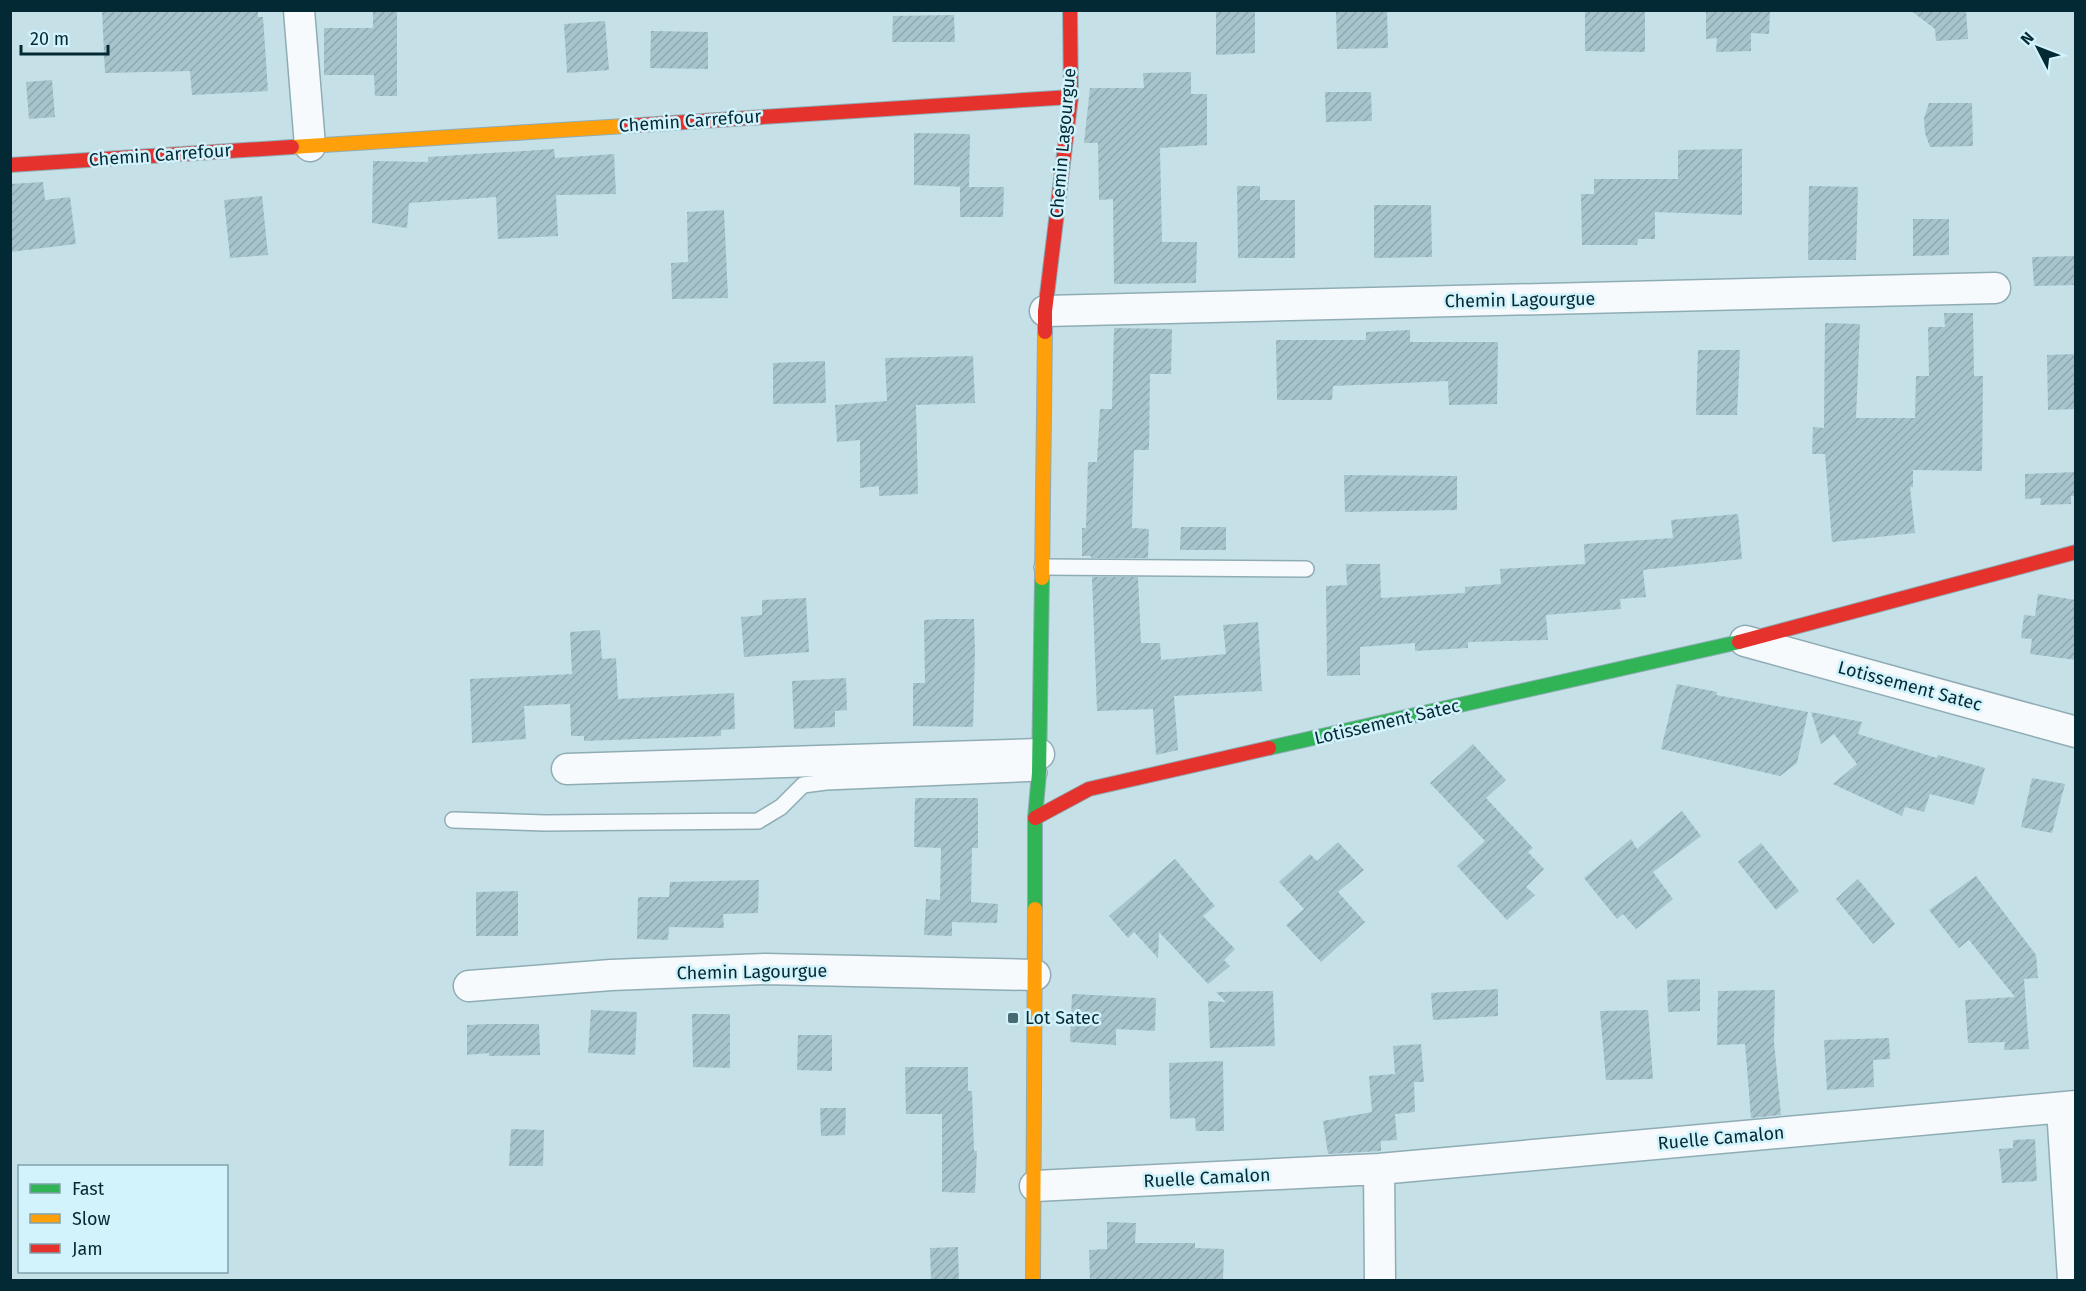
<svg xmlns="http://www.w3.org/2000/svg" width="2086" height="1291" font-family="'Fira Sans',sans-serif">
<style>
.building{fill:url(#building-hatch)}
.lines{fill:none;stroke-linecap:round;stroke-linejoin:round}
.lane-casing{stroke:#8facb4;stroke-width:18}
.street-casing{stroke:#8facb4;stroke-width:33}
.fast-casing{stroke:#8facb4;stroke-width:16}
.slow-casing{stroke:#8facb4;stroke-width:16}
.jam-casing{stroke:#8facb4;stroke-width:16}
.lane{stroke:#f6fafc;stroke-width:15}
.street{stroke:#f6fafc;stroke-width:30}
.fast{stroke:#30b455;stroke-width:14}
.slow{stroke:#ff9f0a;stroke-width:14}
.jam{stroke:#e5322d;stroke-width:14}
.poi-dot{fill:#476a73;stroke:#d2f2fc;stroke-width:2}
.labels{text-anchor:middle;stroke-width:5;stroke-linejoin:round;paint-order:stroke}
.street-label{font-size:18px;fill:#032a34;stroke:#d2f2fc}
.poi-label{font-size:18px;fill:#032a34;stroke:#d2f2fc;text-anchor:start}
</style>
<defs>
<pattern id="building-hatch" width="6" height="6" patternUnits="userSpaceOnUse" patternTransform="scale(1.5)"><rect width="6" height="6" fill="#a7c3cc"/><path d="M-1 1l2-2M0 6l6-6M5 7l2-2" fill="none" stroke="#8ea8b0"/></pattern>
</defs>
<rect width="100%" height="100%" fill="#c6e0e8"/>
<path class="building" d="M 102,10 L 258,10 L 258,17 L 263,17 L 268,91 L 192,95 L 190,71 L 105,73 Z
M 1336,10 L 1387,10 L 1388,48 L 1337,49 Z
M 1585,10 L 1645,10 L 1645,52 L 1585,51 Z
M 1706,10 L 1770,10 L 1769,34 L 1751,33 L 1751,51 L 1716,52 L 1717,38 L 1706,39 Z
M 1910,10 L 1966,10 L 1968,39 L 1936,41 L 1935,29 Z
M 397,11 L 397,96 L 375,96 L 374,75 L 324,75 L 324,28 L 373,28 L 373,12 Z
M 1216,12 L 1255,12 L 1255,53 L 1216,55 Z
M 954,15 L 955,42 L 892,42 L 893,16 Z
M 605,21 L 609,70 L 567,73 L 564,24 Z
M 651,31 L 708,32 L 708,69 L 650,68 Z
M 1191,72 L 1191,94 L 1207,94 L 1207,145 L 1160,148 L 1162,242 L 1197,242 L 1196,283 L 1114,284 L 1113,199 L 1099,200 L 1098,143 L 1084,143 L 1090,88 L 1144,88 L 1143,73 Z
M 52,80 L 55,117 L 29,119 L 26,82 Z
M 1325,92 L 1371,92 L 1372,121 L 1326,122 Z
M 1929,103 L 1972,103 L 1973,146 L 1930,147 L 1925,133 L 1924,118 Z
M 914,133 L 970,134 L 969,187 L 914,185 Z
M 554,149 L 555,158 L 614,154 L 616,194 L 556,195 L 558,236 L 498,239 L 496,197 L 409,203 L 407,228 L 372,223 L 373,161 L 428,162 L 428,157 Z
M 1742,149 L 1742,215 L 1655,212 L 1655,239 L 1638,239 L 1637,245 L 1582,245 L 1581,194 L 1594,194 L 1594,179 L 1678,179 L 1678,150 Z
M 43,182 L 45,200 L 70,197 L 76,244 L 10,252 L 10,184 Z
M 1237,186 L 1260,186 L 1260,200 L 1295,200 L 1295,258 L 1238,258 Z
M 1809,186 L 1858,187 L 1856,260 L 1808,260 Z
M 960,187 L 1004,187 L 1003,217 L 960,217 Z
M 262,196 L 268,255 L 230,258 L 224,200 Z
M 1374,205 L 1431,205 L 1432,257 L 1374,258 Z
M 724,210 L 728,298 L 672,299 L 671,263 L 688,262 L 687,212 Z
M 1913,219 L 1949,219 L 1949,255 L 1913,256 Z
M 2076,256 L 2076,285 L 2034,286 L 2032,257 Z
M 1944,313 L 1973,313 L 1974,376 L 1983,376 L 1982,471 L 1913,470 L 1913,487 L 1910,487 L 1915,533 L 1832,542 L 1825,454 L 1812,454 L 1813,427 L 1824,428 L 1825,323 L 1860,324 L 1856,418 L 1915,418 L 1916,376 L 1929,376 L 1928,327 L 1945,327 Z
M 1114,328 L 1172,329 L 1171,374 L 1150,374 L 1149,450 L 1134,450 L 1132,528 L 1149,529 L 1148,558 L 1091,558 L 1091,556 L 1082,556 L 1082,528 L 1086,528 L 1088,462 L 1097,462 L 1100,409 L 1112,409 Z
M 1410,330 L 1410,342 L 1498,342 L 1497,404 L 1449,405 L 1448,381 L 1333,386 L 1332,400 L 1277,400 L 1276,340 L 1366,340 L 1366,332 Z
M 1698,350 L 1740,350 L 1737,415 L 1696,415 Z
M 2076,354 L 2076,409 L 2048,410 L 2047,355 Z
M 973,356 L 975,403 L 916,405 L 918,494 L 879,496 L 879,486 L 860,488 L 860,440 L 837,442 L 835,405 L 887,401 L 885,358 Z
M 825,361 L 826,403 L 773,404 L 773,363 Z
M 2076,472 L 2076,496 L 2071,496 L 2071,504 L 2040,505 L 2041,498 L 2025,499 L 2025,474 Z
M 1344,475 L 1457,476 L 1457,510 L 1345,512 Z
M 1738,514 L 1742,559 L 1643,570 L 1646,597 L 1620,599 L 1621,609 L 1546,615 L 1548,640 L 1468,642 L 1468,648 L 1415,651 L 1415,643 L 1360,647 L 1360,675 L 1327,676 L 1326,586 L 1347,585 L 1346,564 L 1380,564 L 1381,598 L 1465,593 L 1465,587 L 1501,584 L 1500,569 L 1585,564 L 1584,544 L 1673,538 L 1671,520 Z
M 1181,527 L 1226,527 L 1226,550 L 1180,550 Z
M 1092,577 L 1138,577 L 1141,643 L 1160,643 L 1161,660 L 1226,654 L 1223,625 L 1258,622 L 1262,691 L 1174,696 L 1178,750 L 1156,755 L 1153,709 L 1097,711 Z
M 2038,594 L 2076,600 L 2076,660 L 2030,654 L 2032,639 L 2021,638 L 2024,615 L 2035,616 Z
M 806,598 L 809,652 L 744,657 L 741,617 L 762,615 L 762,600 Z
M 941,619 L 974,619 L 975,651 L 973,727 L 913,726 L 913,683 L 925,683 L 924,620 Z
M 600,630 L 602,659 L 616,658 L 618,699 L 734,693 L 735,729 L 721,730 L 721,736 L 584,741 L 584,736 L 571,736 L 570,704 L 524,706 L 526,739 L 472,743 L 470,679 L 572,674 L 570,632 Z
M 846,678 L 847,710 L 835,711 L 835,727 L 794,729 L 792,681 Z
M 1677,684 L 1717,692 L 1716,695 L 1808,712 L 1797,763 L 1780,776 L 1661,749 Z
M 1811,712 L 1862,722 L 1858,734 L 1937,758 L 1938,755 L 1985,768 L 1974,805 L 1930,794 L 1924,812 L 1905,807 L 1902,816 L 1833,784 L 1857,764 L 1834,734 L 1821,744 Z
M 1473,744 L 1506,780 L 1486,798 L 1533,848 L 1528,852 L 1544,869 L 1526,887 L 1535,895 L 1507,920 L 1457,866 L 1485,841 L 1430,783 Z
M 2032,778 L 2065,784 L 2052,833 L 2021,827 Z
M 915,798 L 978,798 L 978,848 L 972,848 L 971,902 L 998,904 L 997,923 L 952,922 L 952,936 L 924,935 L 926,899 L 940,900 L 941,848 L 914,847 Z
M 1682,811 L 1701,836 L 1653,872 L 1673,899 L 1636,929 L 1623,914 L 1617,919 L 1584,878 L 1631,839 L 1637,849 Z
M 1338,842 L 1364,870 L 1338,892 L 1365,922 L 1321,962 L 1286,925 L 1304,909 L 1279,882 L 1310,854 L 1317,861 Z
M 1761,843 L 1799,891 L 1776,910 L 1738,862 Z
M 1175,859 L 1215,906 L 1203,916 L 1235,949 L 1224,960 L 1230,966 L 1208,984 L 1159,932 L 1158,958 L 1134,932 L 1128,938 L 1109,916 Z
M 1976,876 L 2036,955 L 2038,978 L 2024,979 L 2029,1049 L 2004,1050 L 2005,1042 L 1968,1043 L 1965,1000 L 2015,997 L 1969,940 L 1959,948 L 1929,910 Z
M 1858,879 L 1895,924 L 1873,944 L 1836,899 Z
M 759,880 L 758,913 L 723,914 L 724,928 L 669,927 L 668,940 L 637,939 L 638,897 L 669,897 L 670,882 Z
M 518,891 L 518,936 L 476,936 L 476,892 Z
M 1700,979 L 1700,1011 L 1668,1012 L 1667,980 Z
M 1498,989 L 1498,1016 L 1433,1020 L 1431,993 Z
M 1775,990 L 1774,1042 L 1781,1115 L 1751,1118 L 1745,1044 L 1717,1045 L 1718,991 Z
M 1273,991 L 1275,1046 L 1210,1048 L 1208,1001 L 1226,1002 L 1216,992 Z
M 1072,994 L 1156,998 L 1155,1031 L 1116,1029 L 1116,1045 L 1070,1042 Z
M 591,1010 L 637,1012 L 635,1055 L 588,1053 Z
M 1648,1010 L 1653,1079 L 1606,1080 L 1600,1011 Z
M 692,1014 L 730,1014 L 730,1068 L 693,1067 Z
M 489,1024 L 539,1024 L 540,1055 L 489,1056 L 489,1053 L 467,1055 L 467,1025 Z
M 798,1035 L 832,1035 L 832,1071 L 797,1070 Z
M 1889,1038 L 1890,1059 L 1873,1060 L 1874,1087 L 1827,1090 L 1824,1040 Z
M 1421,1044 L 1424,1082 L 1414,1082 L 1415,1112 L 1395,1114 L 1397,1140 L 1381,1141 L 1381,1151 L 1328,1154 L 1323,1121 L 1372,1112 L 1369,1076 L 1395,1074 L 1393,1046 Z
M 1223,1061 L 1224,1131 L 1196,1131 L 1195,1118 L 1170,1119 L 1169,1063 Z
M 905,1067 L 968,1067 L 968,1091 L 972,1091 L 974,1151 L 977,1151 L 975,1193 L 942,1192 L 942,1114 L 906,1114 Z
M 820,1108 L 846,1108 L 845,1135 L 821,1136 Z
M 511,1129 L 544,1130 L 543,1166 L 509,1166 Z
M 2035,1139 L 2037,1181 L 2002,1183 L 1999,1149 L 2013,1148 L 2013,1140 Z
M 1107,1222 L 1136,1223 L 1135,1243 L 1195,1243 L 1195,1248 L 1224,1249 L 1223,1281 L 1090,1281 L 1089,1250 L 1107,1249 Z
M 958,1247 L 959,1281 L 931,1281 L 930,1248 Z"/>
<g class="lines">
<g class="lane-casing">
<path id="lane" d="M 1042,567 L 1306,569
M 453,820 L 545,823 L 758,821 L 781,807 L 803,785 L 826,782 L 1039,773"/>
</g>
<g class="street-casing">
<path id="street" d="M 299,10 L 310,146
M 1045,311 L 1995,288
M 1745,641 L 2076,732
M 567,769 L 1039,754
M 469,986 L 611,975 L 765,969 L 1035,975
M 2062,1108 L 2073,1280
M 1379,1169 L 1380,1280
M 1035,1186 L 1379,1169 L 2076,1106"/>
</g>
<g class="fast-casing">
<path id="fast" d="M 1269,748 L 1739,642
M 1035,909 L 1035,818 L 1039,773 L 1042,578"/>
</g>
<g class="slow-casing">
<path id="slow" d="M 292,147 L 625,126
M 1042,578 L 1045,332
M 1033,1280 L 1035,909"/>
</g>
<g class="jam-casing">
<path id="jam" d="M 625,126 L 1071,97
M 10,165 L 292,147
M 1045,332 L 1045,311 L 1071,97 L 1070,10
M 1739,642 L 2076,552
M 1035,818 L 1089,789 L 1269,748"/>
</g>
<use href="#lane" class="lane"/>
<use href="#street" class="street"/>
<use href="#fast" class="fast"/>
<use href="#slow" class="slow"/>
<use href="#jam" class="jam"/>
</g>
<rect class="poi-dot" x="1007" y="1012" width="12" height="12" rx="3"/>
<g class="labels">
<g class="street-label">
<text transform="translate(690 121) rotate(-4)" y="6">Chemin Carrefour</text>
<text transform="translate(1063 143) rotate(-85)" y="6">Chemin Lagourgue</text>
<text transform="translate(160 155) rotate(-4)" y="6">Chemin Carrefour</text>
<text transform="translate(1520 300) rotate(-1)" y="6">Chemin Lagourgue</text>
<text transform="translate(1910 686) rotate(15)" y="6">Lotissement Satec</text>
<text transform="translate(1387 722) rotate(-13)" y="6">Lotissement Satec</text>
<text transform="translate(752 972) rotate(-1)" y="6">Chemin Lagourgue</text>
<text transform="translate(1721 1138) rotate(-5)" y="6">Ruelle Camalon</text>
<text transform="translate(1207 1178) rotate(-3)" y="6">Ruelle Camalon</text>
</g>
<g class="poi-label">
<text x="1025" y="1024">Lot Satec</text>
</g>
</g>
<rect width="2086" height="1291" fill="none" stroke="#032a34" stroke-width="24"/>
<rect x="18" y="1165" width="210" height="108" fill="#d2f2fc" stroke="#7fa2ac" stroke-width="1.5"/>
<rect x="30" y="1184" width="30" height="9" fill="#30b455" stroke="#7fa2ac" stroke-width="1.5"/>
<text x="72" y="1195" font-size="18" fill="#032a34">Fast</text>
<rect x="30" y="1214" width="30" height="9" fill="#ff9f0a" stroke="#7fa2ac" stroke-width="1.5"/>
<text x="72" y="1225" font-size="18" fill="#032a34">Slow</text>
<rect x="30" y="1244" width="30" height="9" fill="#e5322d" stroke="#7fa2ac" stroke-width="1.5"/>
<text x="72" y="1255" font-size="18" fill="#032a34">Jam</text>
<g transform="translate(2038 48) rotate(312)" stroke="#d2f2fc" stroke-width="4.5" paint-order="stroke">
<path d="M0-4.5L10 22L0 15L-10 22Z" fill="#032a34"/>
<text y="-9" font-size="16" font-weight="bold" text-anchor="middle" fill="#032a34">N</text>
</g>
<path d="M21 45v9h87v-9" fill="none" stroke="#032a34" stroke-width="3"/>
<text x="30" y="45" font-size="18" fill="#032a34" stroke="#d2f2fc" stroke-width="4.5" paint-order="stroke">20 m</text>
</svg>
